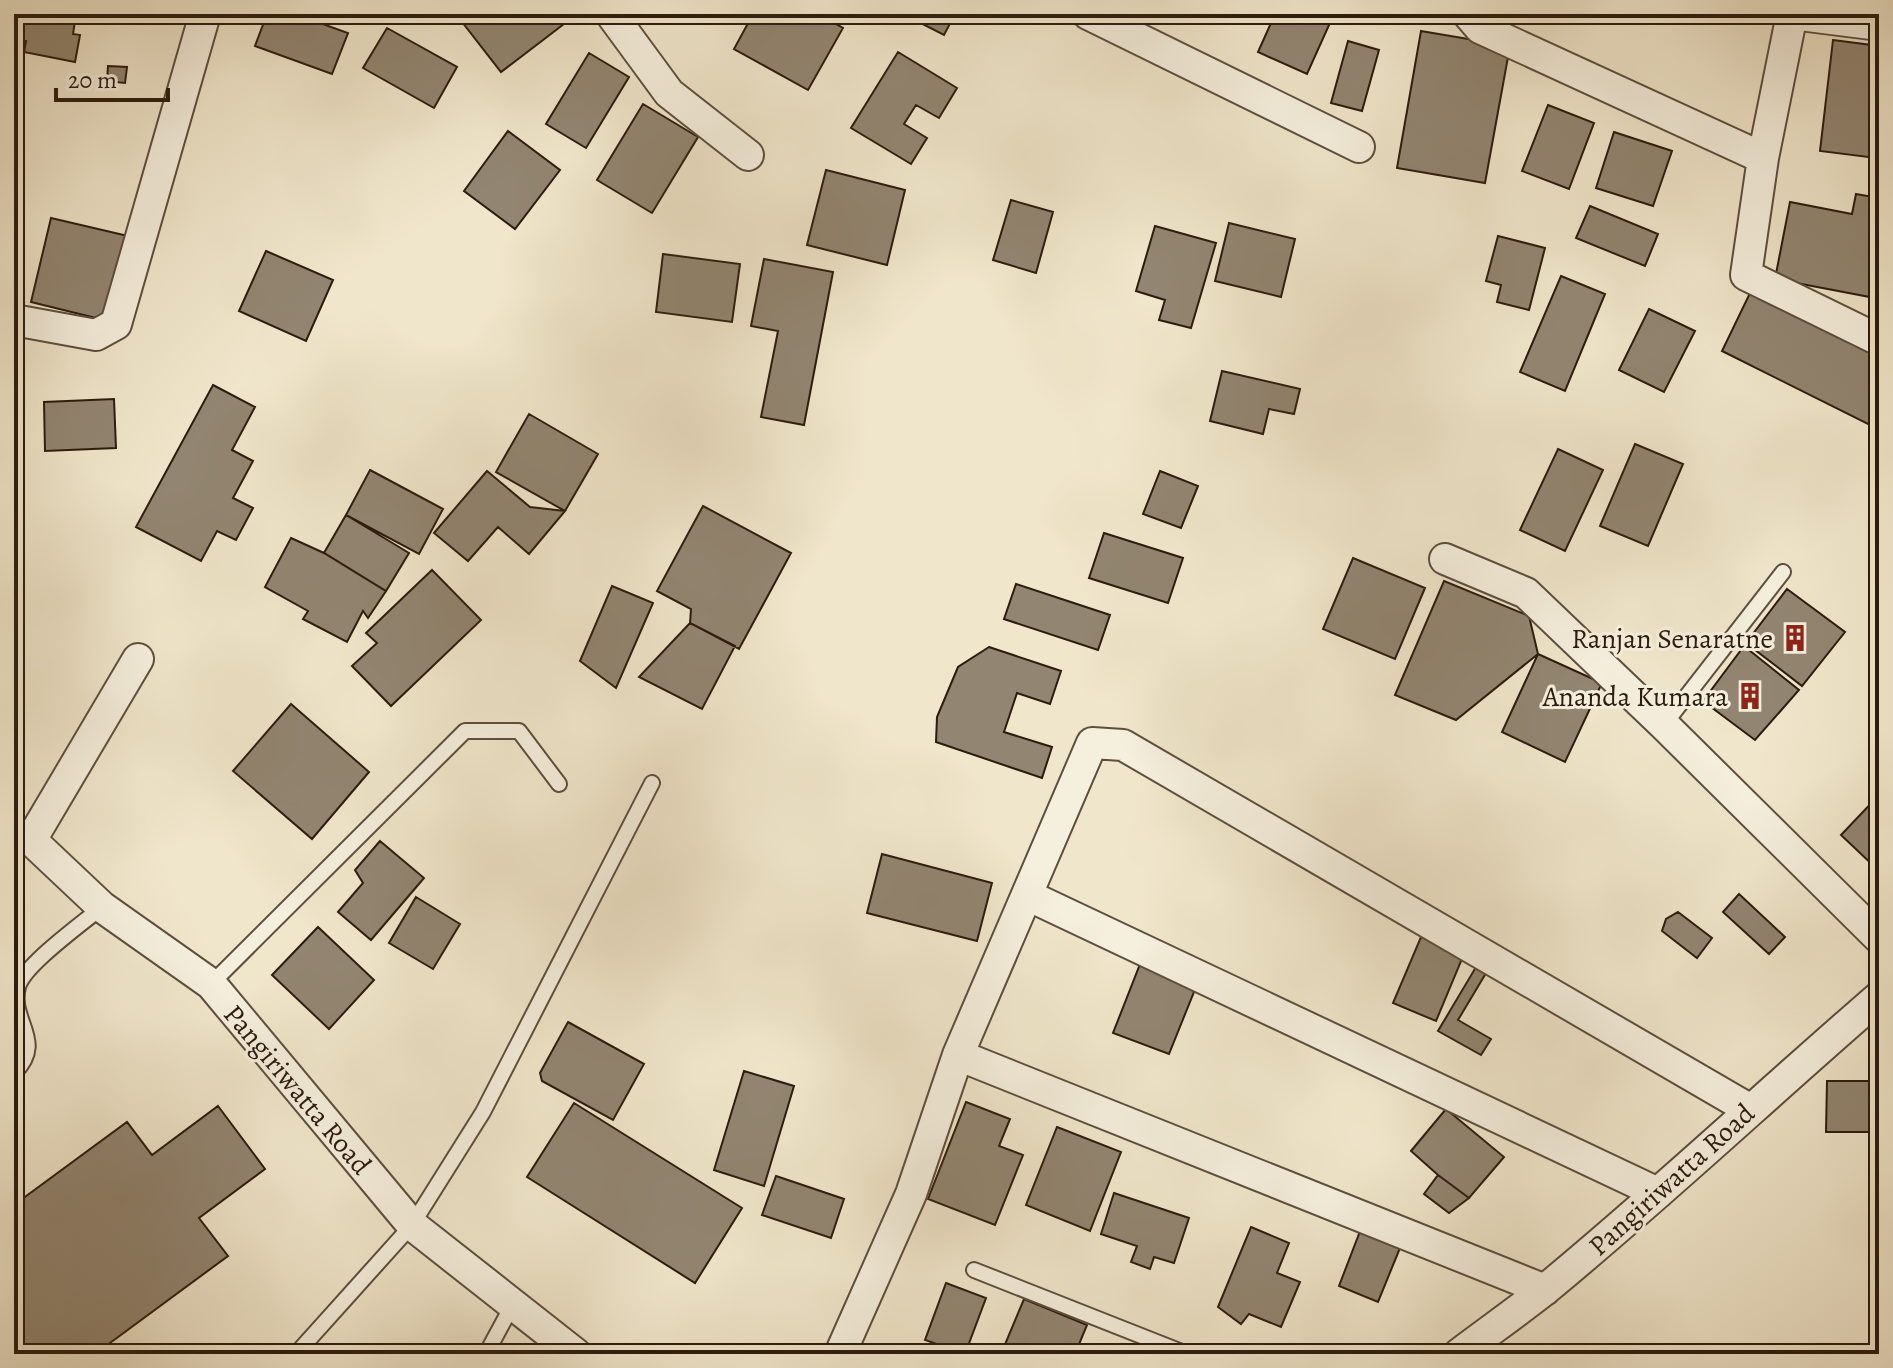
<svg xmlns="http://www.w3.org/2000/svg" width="1893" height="1368" font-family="Alegreya,serif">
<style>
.building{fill:#928571;stroke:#2c1b0f;stroke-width:2}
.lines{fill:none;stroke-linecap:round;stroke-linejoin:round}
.service-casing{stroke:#5d4e3e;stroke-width:18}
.minor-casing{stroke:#5d4e3e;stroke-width:34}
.service{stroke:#f5efdd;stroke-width:14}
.minor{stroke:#f5efdd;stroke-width:30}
.labels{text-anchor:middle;stroke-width:6;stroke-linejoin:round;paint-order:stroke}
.poi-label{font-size:28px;fill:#2c1b0f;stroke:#f5efdd;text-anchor:end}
.street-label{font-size:28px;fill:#2c1b0f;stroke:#f5efdd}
</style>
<rect width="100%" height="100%" fill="#f0e6cb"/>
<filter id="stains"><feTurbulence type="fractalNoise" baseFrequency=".0025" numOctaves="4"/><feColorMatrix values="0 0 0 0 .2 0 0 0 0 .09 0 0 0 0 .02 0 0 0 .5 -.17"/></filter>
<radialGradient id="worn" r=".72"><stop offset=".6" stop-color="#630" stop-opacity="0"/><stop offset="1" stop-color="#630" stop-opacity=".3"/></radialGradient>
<path class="building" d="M 14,14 L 63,16 L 64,14 L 76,14 L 73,34 L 80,35 L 75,62 L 24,52 L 26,41 L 14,39 Z
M 267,14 L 295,14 L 348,33 L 332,74 L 255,46 Z
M 465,14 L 577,14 L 501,72 L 459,18 Z
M 753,14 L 818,14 L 843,28 L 808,90 L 734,49 Z
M 903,14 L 955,14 L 944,35 Z
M 1172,14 L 1197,14 L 1194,23 Z
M 1275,14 L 1334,14 L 1307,74 L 1258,52 Z
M 387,28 L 457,67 L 434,108 L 363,68 Z
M 1421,31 L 1510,46 L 1485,183 L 1397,168 Z
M 1833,40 L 1879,46 L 1879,133 L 1876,158 L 1820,151 Z
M 1348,41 L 1379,50 L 1362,111 L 1331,103 Z
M 898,52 L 957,88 L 939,118 L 916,105 L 904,124 L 927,138 L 911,164 L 851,128 Z
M 589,53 L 629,77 L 586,148 L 546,124 Z
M 108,66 L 127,67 L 125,83 L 107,81 Z
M 643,104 L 698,137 L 652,213 L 597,180 Z
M 1548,105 L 1594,123 L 1569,189 L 1522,171 Z
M 508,131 L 560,170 L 515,229 L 464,191 Z
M 1614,132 L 1672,151 L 1653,206 L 1596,188 Z
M 826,170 L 905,190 L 887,265 L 807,245 Z
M 1856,194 L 1879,198 L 1879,275 L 1875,298 L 1775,279 L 1790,202 L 1852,214 Z
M 1011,200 L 1053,212 L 1036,273 L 993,260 Z
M 1590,206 L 1658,234 L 1645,266 L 1576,238 Z
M 51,218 L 128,236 L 108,321 L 31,302 Z
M 1229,223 L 1295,239 L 1281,297 L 1215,281 Z
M 1155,226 L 1216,243 L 1191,328 L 1159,320 L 1165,300 L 1136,291 Z
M 1498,236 L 1545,248 L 1529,310 L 1497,302 L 1501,285 L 1486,281 Z
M 266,251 L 333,280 L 306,341 L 239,311 Z
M 663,254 L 740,264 L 732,322 L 656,312 Z
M 764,259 L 833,272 L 804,425 L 761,417 L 778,331 L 751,326 Z
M 1561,276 L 1605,294 L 1565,391 L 1520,372 Z
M 1750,293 L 1879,357 L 1879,413 L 1872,426 L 1722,351 Z
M 1649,309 L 1695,331 L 1664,392 L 1619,370 Z
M 1222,371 L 1300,389 L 1294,414 L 1269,409 L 1263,434 L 1210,421 Z
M 213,385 L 255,407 L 232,450 L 253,461 L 233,498 L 253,508 L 236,540 L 217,531 L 201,561 L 136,527 Z
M 14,393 L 19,394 L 14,418 Z
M 114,399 L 116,448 L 45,451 L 44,402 Z
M 529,414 L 598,454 L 565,511 L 496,472 Z
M 1635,444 L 1683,464 L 1648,546 L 1600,526 Z
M 1558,449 L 1603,470 L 1565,551 L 1520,530 Z
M 370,470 L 443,509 L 419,554 L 346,515 Z
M 487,471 L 530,507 L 565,511 L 529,554 L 498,527 L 468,561 L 434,533 Z
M 1160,471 L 1198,486 L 1181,528 L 1143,514 Z
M 703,506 L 791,553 L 739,649 L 690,623 L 691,609 L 657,591 Z
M 346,515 L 409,553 L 386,591 L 324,553 Z
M 1104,533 L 1183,558 L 1168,603 L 1089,578 Z
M 291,538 L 324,553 L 386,591 L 368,618 L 363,611 L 347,642 L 303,619 L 308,611 L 265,587 Z
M 1353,558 L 1425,588 L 1395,659 L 1323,629 Z
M 432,570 L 481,620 L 391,706 L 352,666 L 377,643 L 366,633 Z
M 1444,581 L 1529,616 L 1538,654 L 1456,720 L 1395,695 Z
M 1016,584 L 1110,615 L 1098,650 L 1004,619 Z
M 612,586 L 653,603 L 616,688 L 580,661 Z
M 1787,589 L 1845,632 L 1802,686 L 1746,643 Z
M 690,623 L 735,646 L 702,709 L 639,677 Z
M 1744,646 L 1799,690 L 1755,740 L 1703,701 Z
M 989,647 L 1061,671 L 1050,704 L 1017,693 L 1004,732 L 1052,747 L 1042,778 L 936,742 L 937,717 L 958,667 Z
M 1538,654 L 1602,683 L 1565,762 L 1502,732 Z
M 291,704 L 369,772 L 312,839 L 233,771 Z
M 1879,795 L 1879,871 L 1841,835 Z
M 380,841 L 424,878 L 371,940 L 338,912 L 363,883 L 355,870 Z
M 882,854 L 992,883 L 977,941 L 867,913 Z
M 1739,894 L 1785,937 L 1769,954 L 1723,912 Z
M 416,897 L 460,924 L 433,969 L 389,943 Z
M 1678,912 L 1712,938 L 1697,958 L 1662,931 L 1666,919 Z
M 318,927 L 374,980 L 329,1029 L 272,975 Z
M 1421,937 L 1464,954 L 1436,1021 L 1393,1003 Z
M 1142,959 L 1198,982 L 1169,1054 L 1113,1033 Z
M 1476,967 L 1486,973 L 1458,1020 L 1491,1039 L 1481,1055 L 1438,1031 Z
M 568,1022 L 644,1064 L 613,1120 L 542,1081 L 540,1073 Z
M 744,1071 L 794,1086 L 764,1186 L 714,1170 Z
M 1827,1081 L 1879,1081 L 1879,1132 L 1826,1132 Z
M 966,1102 L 1010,1119 L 999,1146 L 1023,1155 L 995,1225 L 928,1199 Z
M 574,1103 L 742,1208 L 695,1283 L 527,1177 Z
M 218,1106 L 265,1169 L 199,1218 L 228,1256 L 95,1354 L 14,1354 L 14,1205 L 127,1122 L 152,1155 Z
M 1446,1109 L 1504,1157 L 1469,1198 L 1438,1175 L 1411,1151 Z
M 1057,1127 L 1121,1152 L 1090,1231 L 1026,1205 Z
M 1438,1175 L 1469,1198 L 1449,1213 L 1424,1194 Z
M 776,1176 L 844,1199 L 831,1238 L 762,1215 Z
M 1114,1193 L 1189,1218 L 1174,1263 L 1154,1257 L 1150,1269 L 1131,1262 L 1137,1246 L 1101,1234 Z
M 1362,1226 L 1402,1243 L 1378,1302 L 1339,1286 Z
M 1251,1227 L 1289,1243 L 1277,1273 L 1300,1282 L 1281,1327 L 1249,1314 L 1241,1324 L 1218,1307 Z
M 946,1283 L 986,1298 L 965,1354 L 925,1340 Z
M 1024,1299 L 1087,1325 L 1075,1354 L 1001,1354 Z
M 1143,1341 L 1171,1354 L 1137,1354 Z
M 506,1346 L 525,1354 L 502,1354 Z"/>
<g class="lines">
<g class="service-casing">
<path id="service" d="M 1664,725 L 1783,572
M 211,984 L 465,731 L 519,731 L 559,784
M 14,1073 C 47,1041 9,1021 18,987 C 24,965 83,923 102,907
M 974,1270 L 1187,1354
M 296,1354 L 412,1225 L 483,1112 L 652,783
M 486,1354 L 513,1304"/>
</g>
<g class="minor-casing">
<path id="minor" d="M 611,14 L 669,93 L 748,155
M 1088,14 L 1359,147
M 1468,14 L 1480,28 L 1763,158 L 1746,275 L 1879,340
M 1763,158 L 1792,14 L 1879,25
M 14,320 L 96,335 L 116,324 L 205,14
M 1445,559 L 1526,593 L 1664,725 L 1879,938
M 14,831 L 31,840 L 102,907 L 211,984 L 412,1225 L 576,1354
M 31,840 L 138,659
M 1027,895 L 1658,1193
M 958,1055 L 1545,1290
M 840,1354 L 911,1194 L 958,1055 L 1092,743 L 1123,745 L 1749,1109
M 1459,1354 C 1488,1332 1518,1311 1547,1288 C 1661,1194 1768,1093 1879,997"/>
</g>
<use href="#service" class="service"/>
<use href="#minor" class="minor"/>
</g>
<defs>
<g id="building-bare" transform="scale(2.16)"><path d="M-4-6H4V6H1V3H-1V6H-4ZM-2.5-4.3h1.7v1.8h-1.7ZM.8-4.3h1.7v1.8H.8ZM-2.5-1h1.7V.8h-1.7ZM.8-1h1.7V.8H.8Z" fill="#8f2418" stroke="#f5efdd" stroke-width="2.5" paint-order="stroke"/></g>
</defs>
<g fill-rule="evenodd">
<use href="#building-bare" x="1795" y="638"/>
<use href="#building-bare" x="1750" y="696"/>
</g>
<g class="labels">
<g class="poi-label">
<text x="1773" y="648">Ranjan Senaratne</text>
<text x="1728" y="706">Ananda Kumara</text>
</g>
<g class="street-label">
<text transform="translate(298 1089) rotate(50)" y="10">Pangiriwatta Road</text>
<text transform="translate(1671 1179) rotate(-42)" y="10">Pangiriwatta Road</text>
</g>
</g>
<rect width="1893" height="1368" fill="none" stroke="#f0e6cb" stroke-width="48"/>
<rect x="16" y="16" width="1861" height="1336" fill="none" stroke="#2c1b0f" stroke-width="4"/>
<rect x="24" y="24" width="1845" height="1320" fill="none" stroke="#2c1b0f" stroke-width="2"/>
<path d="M56 88v12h112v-12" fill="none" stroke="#2c1b0f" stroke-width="4"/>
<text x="68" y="88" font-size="24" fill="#2c1b0f" stroke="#f5efdd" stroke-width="6" paint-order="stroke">20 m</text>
<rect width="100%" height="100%" filter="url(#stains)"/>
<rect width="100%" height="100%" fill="url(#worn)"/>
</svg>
